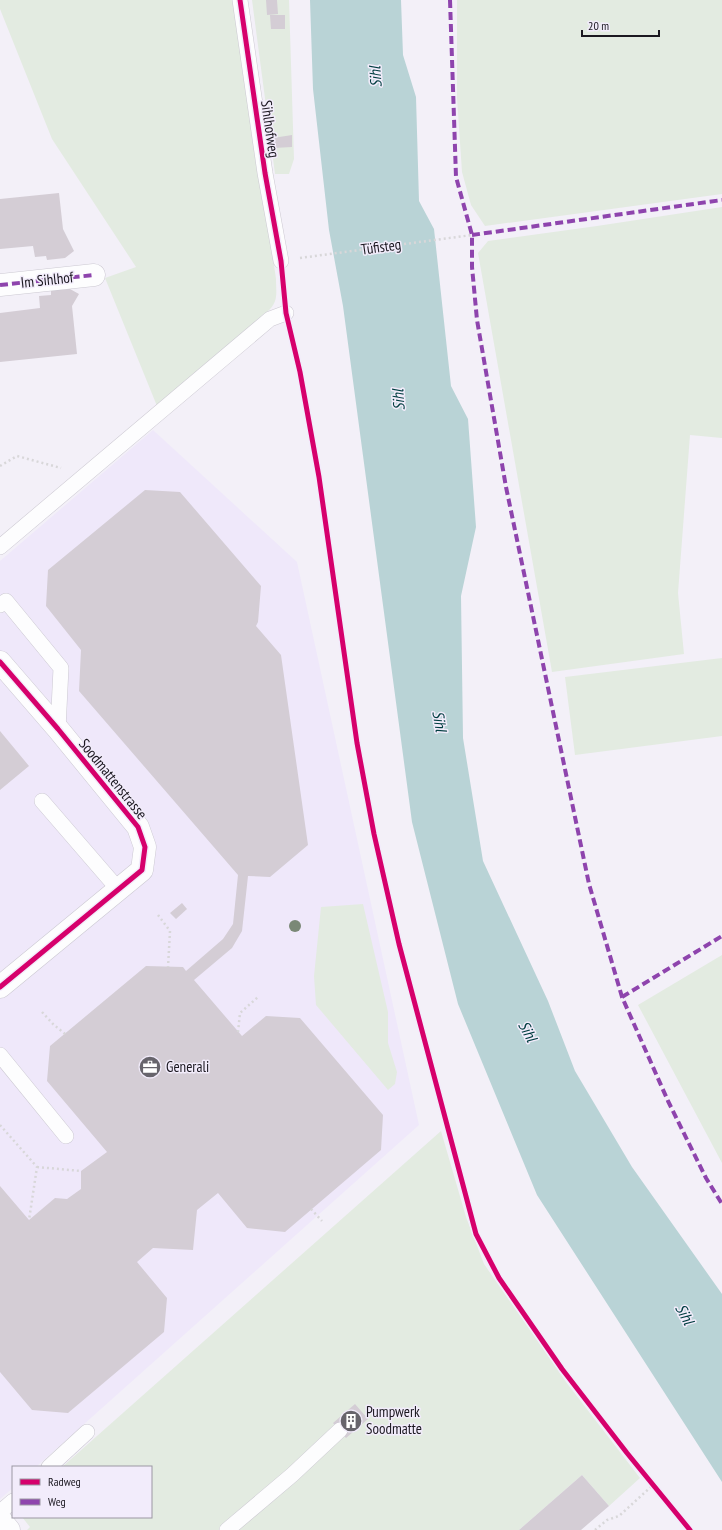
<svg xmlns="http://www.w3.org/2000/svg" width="722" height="1530" font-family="'PT Sans Narrow',sans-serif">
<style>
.built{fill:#efe8fa}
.green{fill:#e3ebe1}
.water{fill:#b9d3d6}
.building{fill:#d4cdd5}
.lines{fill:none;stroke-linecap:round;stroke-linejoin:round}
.lane-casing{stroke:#ccc9d2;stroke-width:16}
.street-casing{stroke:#ccc9d2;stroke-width:23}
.path{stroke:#d8d7d9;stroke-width:2.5;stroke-dasharray:2 3;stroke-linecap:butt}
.lane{stroke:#fdfdfe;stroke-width:15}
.street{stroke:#fdfdfe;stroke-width:22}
.quiet{stroke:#8e44ad;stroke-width:4;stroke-dasharray:8 4;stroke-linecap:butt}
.cycleway-casing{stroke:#f2ecfb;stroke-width:8}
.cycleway{stroke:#d6006c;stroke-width:5}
.tree{fill:#7a8876}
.labels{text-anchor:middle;stroke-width:3;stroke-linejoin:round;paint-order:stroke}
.street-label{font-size:15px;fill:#1b1820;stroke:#f2ecfb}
.poi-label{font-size:15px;fill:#1b1820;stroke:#f2ecfb;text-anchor:start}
.water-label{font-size:16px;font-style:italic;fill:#003d40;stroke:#f2ecfb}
</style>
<rect width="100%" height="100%" fill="#f3f0f8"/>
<path class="built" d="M 153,430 L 297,562 L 419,1125 L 36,1467 L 13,1467 L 13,1488 L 0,1499 L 0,561 Z"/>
<path class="green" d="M 0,0 L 236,0 L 276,279 C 276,293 279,302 267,312 L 157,406 L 105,278 L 136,267 L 52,139 L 0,9 Z
M 252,0 L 289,0 L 294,159 L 289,174 L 275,174 Z
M 457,0 L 722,0 L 722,194 L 485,226 L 471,205 L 462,172 L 457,98 Z
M 722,207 L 722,438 L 690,435 L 678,593 L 684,654 L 552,672 L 478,253 L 488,241 L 597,226 Z
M 722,658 L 722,736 L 575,755 L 565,677 Z
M 363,904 L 388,1012 L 388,1043 L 397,1072 L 395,1084 L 388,1090 L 316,1005 L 314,976 L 321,907 Z
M 722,955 L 722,1163 L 638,1005 Z
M 441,1131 L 466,1217 L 484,1264 L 566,1382 L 640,1478 L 609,1506 L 582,1475 L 519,1530 L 27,1530 L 30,1527 L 22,1517 L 151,1517 L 151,1467 L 62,1467 Z"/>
<path class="water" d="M 310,0 L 401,0 L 403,55 L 416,97 L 419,201 L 434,229 L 451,386 L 468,419 L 476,527 L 461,596 L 463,738 L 483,861 L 548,1001 L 575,1071 L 632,1167 L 722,1294 L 722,1482 L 537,1195 L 458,1004 L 412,822 L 343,306 L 329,230 L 313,89 Z"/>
<path class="building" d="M 266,0 L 277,0 L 278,14 L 267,15 Z
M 270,15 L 285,15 L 285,29 L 271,29 Z
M 292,135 L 292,147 L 274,148 L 273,138 Z
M 59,193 L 63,229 L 74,251 L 65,258 L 47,260 L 46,256 L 35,257 L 33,246 L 0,249 L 0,199 Z
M 70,289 L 79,294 L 72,306 L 77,354 L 0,362 L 0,313 L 40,308 L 39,296 L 51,295 L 51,290 Z
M 145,490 L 180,492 L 261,586 L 258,622 L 256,626 L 281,655 L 308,845 L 270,877 L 248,876 L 242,931 L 232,948 L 194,980 L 242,1036 L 266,1016 L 300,1018 L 383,1115 L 381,1150 L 285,1232 L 247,1228 L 218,1193 L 197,1210 L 193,1250 L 153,1248 L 137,1262 L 167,1298 L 164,1332 L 68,1413 L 32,1410 L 0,1372 L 0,1186 L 29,1220 L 55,1198 L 67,1199 L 81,1189 L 81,1171 L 107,1152 L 47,1081 L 50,1046 L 146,966 L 183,967 L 186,971 L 223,939 L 233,924 L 238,875 L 79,691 L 81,650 L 46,606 L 48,570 Z
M 0,731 L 29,766 L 0,790 Z
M 182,903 L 187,909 L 176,919 L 170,913 Z
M 355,1404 L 368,1419 L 346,1438 L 333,1423 Z
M 582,1475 L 609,1506 L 581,1530 L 519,1530 Z"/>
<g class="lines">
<g class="lane-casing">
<path id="lane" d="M 240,0 L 265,173 L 281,261
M 0,547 L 270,319 L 286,313
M 0,605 L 6,601 L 61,668 L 58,729
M 42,801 L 118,889
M 0,1055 L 66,1136
M 49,1467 L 87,1432
M 0,1512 L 13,1501
M 227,1530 L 292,1475 L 340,1430"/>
</g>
<g class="street-casing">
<path id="street" d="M 0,285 L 94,275
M 0,662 L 58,729 L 138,827 L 145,847 L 142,870 L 0,987
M 0,1519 L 9,1530"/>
</g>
<path class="path" d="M 300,258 L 472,235
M 0,466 L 17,456 L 61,468
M 158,915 L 170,931 L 168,967
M 42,1012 L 53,1024 L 65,1034
M 238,1032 L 240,1013 L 258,997
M 0,1125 L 37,1167 L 29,1220
M 37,1167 L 81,1171
M 311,1209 L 322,1221
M 595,1530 L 607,1520 L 619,1516 L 653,1485"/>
<use href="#lane" class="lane"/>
<use href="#street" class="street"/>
<path class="quiet" d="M 450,0 L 456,177 L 472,235 L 472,267 L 477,320 L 506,487 L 589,884 L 622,997 L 668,1101 L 706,1178 L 722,1204
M 472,235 L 722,200
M 0,285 L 94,275
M 622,997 L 722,936"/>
<g class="cycleway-casing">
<path id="cycleway" d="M 240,0 L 265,173 L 281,261 L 286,313 L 300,372 L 319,477 L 357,743 L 374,834 L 399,944 L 476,1234 L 499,1278 L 562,1369 L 627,1453 L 690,1530
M 0,662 L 58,729 L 138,827 L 145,847 L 142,870 L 0,987"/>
</g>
<use href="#cycleway" class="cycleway"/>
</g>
<circle class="tree" cx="295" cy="926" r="6"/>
<defs>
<g id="office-disc" transform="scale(1.15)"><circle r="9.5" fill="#67646c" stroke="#f2ecfb"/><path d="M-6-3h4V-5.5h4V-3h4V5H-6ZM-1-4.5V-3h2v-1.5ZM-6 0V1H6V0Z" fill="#fff"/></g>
<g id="building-disc" transform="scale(1.15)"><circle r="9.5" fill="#67646c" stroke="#f2ecfb"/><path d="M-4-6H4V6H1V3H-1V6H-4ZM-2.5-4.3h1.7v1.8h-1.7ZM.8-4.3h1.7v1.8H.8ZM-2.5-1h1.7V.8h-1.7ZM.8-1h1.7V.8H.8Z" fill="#fff"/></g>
</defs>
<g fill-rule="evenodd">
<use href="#office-disc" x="150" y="1067"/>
<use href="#building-disc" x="351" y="1421"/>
</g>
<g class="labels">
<g class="street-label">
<text transform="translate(270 129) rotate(82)" y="5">Sihlhofweg</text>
<text transform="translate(381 247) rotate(-8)" y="5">Tüfisteg</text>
<text transform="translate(47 280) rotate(-6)" y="5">Im Sihlhof</text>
<text transform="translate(113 779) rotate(51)" y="5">Soodmattenstrasse</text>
</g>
<g class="poi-label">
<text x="166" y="1072">Generali</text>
<text x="366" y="1417">Pumpwerk<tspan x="366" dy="17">Soodmatte</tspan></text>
</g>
<g class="water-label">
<text transform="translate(375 77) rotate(-94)" y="6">Sihl</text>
<text transform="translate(398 400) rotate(-94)" y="6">Sihl</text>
<text transform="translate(440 721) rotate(80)" y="6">Sihl</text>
<text transform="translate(528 1031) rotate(61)" y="6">Sihl</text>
<text transform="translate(685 1314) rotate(61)" y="6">Sihl</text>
</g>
</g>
<rect x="12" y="1466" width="140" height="52" fill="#f2ecfb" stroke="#9c97a3"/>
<rect x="20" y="1479" width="20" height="6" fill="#d6006c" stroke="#9c97a3"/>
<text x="48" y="1486" font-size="12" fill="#1b1820">Radweg</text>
<rect x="20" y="1499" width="20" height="6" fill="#8e44ad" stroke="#9c97a3"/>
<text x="48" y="1506" font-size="12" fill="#1b1820">Weg</text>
<path d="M582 30v6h77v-6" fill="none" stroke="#1b1820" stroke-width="2"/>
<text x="588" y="30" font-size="12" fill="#1b1820" stroke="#f2ecfb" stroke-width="3" paint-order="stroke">20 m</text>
</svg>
